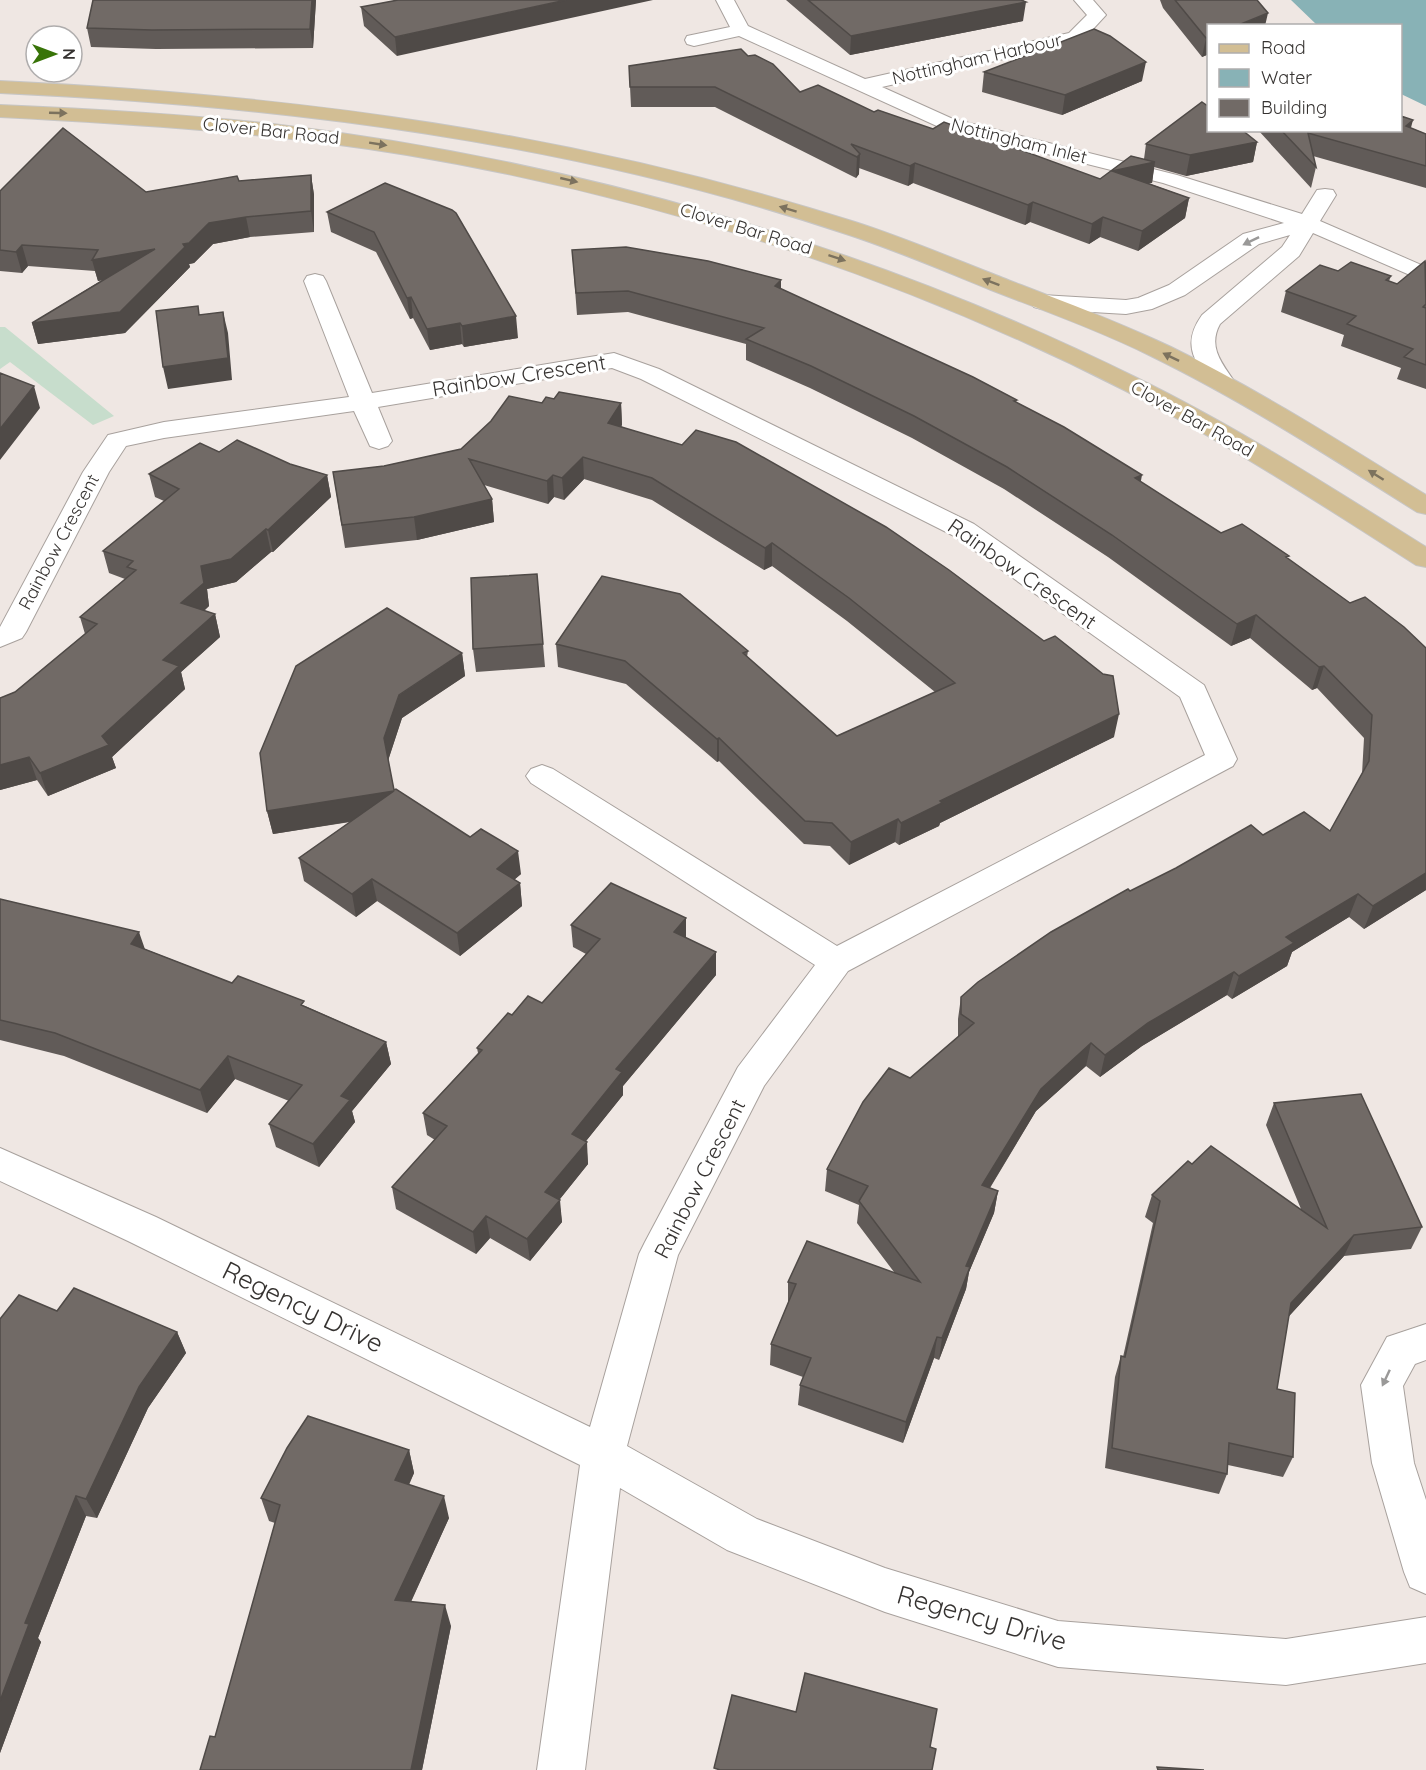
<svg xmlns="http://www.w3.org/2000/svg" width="1426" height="1770" font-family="Quicksand,sans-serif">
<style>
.green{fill:#c7ddcc}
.water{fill:#88b2b6}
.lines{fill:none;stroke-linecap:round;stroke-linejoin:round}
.minor-casing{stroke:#a8a19d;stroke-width:2}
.major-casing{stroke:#c7c6c5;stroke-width:2}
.minor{fill:#fff;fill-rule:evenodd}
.major{fill:#d2be94;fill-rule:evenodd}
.wall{fill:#615b58}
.shaded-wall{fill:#4f4a47}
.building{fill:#716a66;stroke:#4f4a47;stroke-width:1.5}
.oneway{fill:#7c725e}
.oneway2{fill:#9a9998}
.labels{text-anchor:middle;stroke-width:6;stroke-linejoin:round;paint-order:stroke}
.far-street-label{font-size:18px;fill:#363331;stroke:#fff}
.street-label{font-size:21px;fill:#363331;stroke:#fff}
.near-street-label{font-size:26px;fill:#363331;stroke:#fff}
</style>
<rect width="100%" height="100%" fill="#efe7e3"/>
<path class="green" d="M 0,327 L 5,327 L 114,416 L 93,425 L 10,362 L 0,369 Z"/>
<path class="water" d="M 1291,0 L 1426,0 L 1426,106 L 1401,94 L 1400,26 L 1317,25 Z"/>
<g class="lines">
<g class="minor-casing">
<path id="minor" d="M 716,0 L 734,0 L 748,26 L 865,79 L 1069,33 L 1087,15 L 1074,0 L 1093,0 L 1106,15 L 1082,41 L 882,87 L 953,119 L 1177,175 L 1302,214 L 1317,190 L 1325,189 L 1333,190 L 1336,195 L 1320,221 L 1426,267 L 1426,282 L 1313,233 L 1299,256 L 1220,324 C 1207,348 1223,364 1236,384 L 1233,389 L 1224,391 L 1215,389 C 1196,363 1180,346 1202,315 L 1282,247 L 1290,235 L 1259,244 L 1185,295 L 1152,309 L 1126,314 L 1042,309 L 1034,307 L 1030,302 L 1034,297 L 1042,295 L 1126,300 L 1138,298 L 1169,285 L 1243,234 L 1284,223 L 1163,183 L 939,127 L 739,36 L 694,46 L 687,44 L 685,40 L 687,36 L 730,27 Z
M 315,274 L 323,276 L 326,281 L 372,393 L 614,353 L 659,369 L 974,524 L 1204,685 L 1237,759 L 1233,766 L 848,971 L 764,1086 L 678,1255 L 627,1446 L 757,1519 L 885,1568 L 1058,1621 L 1286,1639 L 1426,1617 L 1426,1663 L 1286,1685 L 1058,1667 L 885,1612 L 727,1550 L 620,1488 L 585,1770 L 537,1770 L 580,1465 L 128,1241 L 0,1181 L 0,1148 L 156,1217 L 590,1427 L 639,1254 L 645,1242 L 738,1067 L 815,965 L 531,783 L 526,776 L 531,769 L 542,765 L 553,769 L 837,946 L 1205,755 L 1180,697 L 954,536 L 641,379 L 612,368 L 378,407 L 392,441 L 388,446 L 379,449 L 370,446 L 354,411 L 164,438 L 126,446 L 109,472 L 26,632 L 22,638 L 0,647 L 0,627 L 83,472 L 108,435 L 164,422 L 349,397 L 304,281 L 307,276 Z
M 1426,1324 L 1426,1360 L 1415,1364 L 1403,1386 L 1414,1463 L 1426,1500 L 1426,1594 L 1410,1587 L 1404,1572 L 1372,1463 L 1361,1385 L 1387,1337 Z"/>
</g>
<g class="major-casing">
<path id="major" d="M 0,81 C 295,95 573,132 855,222 C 905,238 954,259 1003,278 C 1060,300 1116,321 1171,347 C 1259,390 1342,443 1426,495 L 1426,514 L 1417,512 C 1330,457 1243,401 1151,356 C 1098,330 1045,311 991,290 C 942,270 893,249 843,233 C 571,142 286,106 0,93 Z
M 0,105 C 91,109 182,114 273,124 C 573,160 866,244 1137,378 C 1237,427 1332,488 1426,547 L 1426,567 L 1416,565 C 1321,504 1225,442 1124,390 C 899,276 656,197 407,155 C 272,133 136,124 0,117 Z"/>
</g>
<use href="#minor" class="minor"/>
<use href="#major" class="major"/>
</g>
<path class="wall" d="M 93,0 L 316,0 L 313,48 L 156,49 L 91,47 L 87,28 Z
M 398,0 L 397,56 L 364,26 L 361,7 Z
M 786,0 L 1024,0 L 1023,1 L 1023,21 L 850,55 Z
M 1160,0 L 1257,0 L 1209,26 L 1209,54 L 1202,57 L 1163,8 Z
M 748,56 L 800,92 L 933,129 L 1100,179 L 1144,159 L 1146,144 L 1257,142 L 1253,162 L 1186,176 L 1154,167 L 1152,183 L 1148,183 L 1189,198 L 1185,218 L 1138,251 L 1100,237 L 1089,244 L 1030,222 L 1025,225 L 913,183 L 908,186 L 859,168 L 859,174 L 856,178 L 715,107 L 631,107 L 629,66 Z
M 984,72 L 1142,81 L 1062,115 L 982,92 Z
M 1411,128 L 1426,134 L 1426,188 L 1313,156 L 1316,167 L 1311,188 L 1258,130 L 1307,130 L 1308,132 Z
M 311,175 L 314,195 L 314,232 L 250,237 L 213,244 L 194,263 L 189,264 L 190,267 L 125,333 L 38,344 L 32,323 L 102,280 L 98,281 L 95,271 L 28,266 L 22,273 L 0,271 L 0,191 L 146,192 L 239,181 Z
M 385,183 L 518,338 L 464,347 L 462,344 L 430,350 L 413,318 L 410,319 L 376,252 L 331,232 L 327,212 Z
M 572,250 L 781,289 L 1017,403 L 1221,533 L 1288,559 L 1350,603 L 1426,648 L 1426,890 L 1364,929 L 1349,917 L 1292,952 L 1287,966 L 1232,999 L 1227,995 L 1142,1046 L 1100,1077 L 1086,1066 L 1036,1111 L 990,1188 L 998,1191 L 994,1213 L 969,1272 L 966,1289 L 939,1360 L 934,1358 L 903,1443 L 798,1405 L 800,1385 L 803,1377 L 770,1365 L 771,1344 L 788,1303 L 788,1282 L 894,1272 L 857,1223 L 859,1205 L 825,1191 L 827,1169 L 910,1078 L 958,1037 L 958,1019 L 961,997 L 1130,891 L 1263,835 L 1330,831 L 1362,774 L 1364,738 L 1317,688 L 1312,690 L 1250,638 L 1231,646 L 1108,557 L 1004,489 L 912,438 L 810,388 L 746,360 L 746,344 L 628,312 L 577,315 Z
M 1426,261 L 1426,389 L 1397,379 L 1401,368 L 1341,346 L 1344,335 L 1281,312 L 1286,291 L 1338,271 L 1391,276 L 1389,281 L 1397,284 Z
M 554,399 L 621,403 L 622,425 L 621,426 L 1114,737 L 940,823 L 939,826 L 899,845 L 895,842 L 849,865 L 830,846 L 804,844 L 719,761 L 717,762 L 626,684 L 558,667 L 556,644 L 748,651 L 747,657 L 837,736 L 935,692 L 847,621 L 772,566 L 764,570 L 652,500 L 584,479 L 564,500 L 554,497 L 548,504 L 484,485 L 492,499 L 494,522 L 417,540 L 345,548 L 333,472 L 384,466 L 461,449 L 542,403 Z
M 219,452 L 290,464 L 327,475 L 331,497 L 273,552 L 271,552 L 236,582 L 207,589 L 209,606 L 204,611 L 215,614 L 220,637 L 181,672 L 185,689 L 112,757 L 116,768 L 48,796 L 37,780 L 0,790 L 0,698 L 15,692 L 85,634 L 80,617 L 125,579 L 109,573 L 103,551 L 164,501 L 155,497 L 149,474 Z
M 537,574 L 545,667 L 476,672 L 473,649 Z
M 462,653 L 465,676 L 402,718 L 388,760 L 394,790 L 521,874 L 514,880 L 520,883 L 522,906 L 460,956 L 377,901 L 356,917 L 304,881 L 299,858 L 350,822 L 273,834 L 267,811 Z
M 0,899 L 145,949 L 232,983 L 305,1006 L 386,1042 L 391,1064 L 352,1111 L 355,1122 L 319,1167 L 276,1147 L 269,1124 L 289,1101 L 235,1079 L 207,1113 L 64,1056 L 0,1040 Z
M 686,918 L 686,938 L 716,975 L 623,1086 L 623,1095 L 586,1141 L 588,1164 L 559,1200 L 562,1222 L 530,1261 L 490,1238 L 476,1254 L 396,1209 L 392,1187 L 435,1140 L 427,1135 L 423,1113 L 478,1053 L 477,1048 L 512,1015 L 542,1003 L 586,954 L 573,947 L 571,925 Z
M 1274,1103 L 1422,1227 L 1411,1249 L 1344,1256 L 1288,1317 L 1277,1389 L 1293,1457 L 1283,1477 L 1228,1465 L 1227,1474 L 1219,1494 L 1105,1468 L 1115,1377 L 1121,1356 L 1123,1357 L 1153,1223 L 1145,1217 L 1152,1195 L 1192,1164 L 1301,1209 L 1266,1125 Z
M 57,1311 L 177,1332 L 186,1353 L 148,1408 L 97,1518 L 86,1516 L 38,1638 L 41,1642 L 0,1753 L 0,1319 Z
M 409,1450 L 414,1473 L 409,1485 L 449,1518 L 411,1602 L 451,1626 L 422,1770 L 200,1770 L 215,1737 L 275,1523 L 269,1521 L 261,1498 Z"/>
<path class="shaded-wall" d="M 312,0 L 316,0 L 313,48 L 310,29 Z
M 566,0 L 653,0 L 397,56 L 395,37 Z
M 1026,2 L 1023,21 L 850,55 L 851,36 Z
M 1268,13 L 1265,26 L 1236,26 Z
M 1209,37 L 1209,54 L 1202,57 L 1206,38 Z
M 1146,62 L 1142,81 L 1062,115 L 1065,95 Z
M 1413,120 L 1408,139 L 1406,126 Z
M 1257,142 L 1253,162 L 1186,176 L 1190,155 Z
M 860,154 L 859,174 L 856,178 L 857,157 Z
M 1155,162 L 1152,183 L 1108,191 L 1112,171 Z
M 915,163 L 913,183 L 908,186 L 910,166 Z
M 311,175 L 314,195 L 314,232 L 311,211 Z
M 1189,198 L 1185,218 L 1138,251 L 1142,231 Z
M 1033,202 L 1030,222 L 1025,225 L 1028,205 Z
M 246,217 L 250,237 L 213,244 L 194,263 L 189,264 L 190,267 L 125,333 L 38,344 L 32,323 L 183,244 L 209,223 Z
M 1103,217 L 1100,237 L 1089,244 L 1092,224 Z
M 22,245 L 28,266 L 22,273 L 16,252 Z
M 155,249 L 160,270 L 98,281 L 92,260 Z
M 781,280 L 781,301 L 775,286 Z
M 411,297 L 413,318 L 410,319 L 407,298 Z
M 223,312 L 228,333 L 232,380 L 168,389 L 163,367 Z
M 516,316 L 518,338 L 464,347 L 462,326 Z
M 460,323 L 462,344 L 430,350 L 427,329 Z
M 34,386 L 40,408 L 0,460 L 0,429 Z
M 621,403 L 622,425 L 609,444 L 608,423 Z
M 583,457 L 584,479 L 564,500 L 562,478 Z
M 327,475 L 331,497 L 273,552 L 268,530 Z
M 553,475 L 554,497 L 548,504 L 547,481 Z
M 1142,475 L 1138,497 L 1135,478 Z
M 492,499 L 494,522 L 417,540 L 414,517 Z
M 266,529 L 271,552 L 236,582 L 207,589 L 209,606 L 187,625 L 181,603 L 201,566 Z
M 772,543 L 772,566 L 764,570 L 765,548 Z
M 215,614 L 220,637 L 181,672 L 185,689 L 112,757 L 116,768 L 48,796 L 40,773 L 163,660 Z
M 1256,615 L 1250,638 L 1231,646 L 1237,624 Z
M 462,653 L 465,676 L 402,718 L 388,761 L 384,738 L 399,695 Z
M 1324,666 L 1317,688 L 1312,690 L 1319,667 Z
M 1119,714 L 1114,737 L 940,823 L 939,826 L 899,845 L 901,823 L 940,801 Z
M 719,738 L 719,761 L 717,762 L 717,739 Z
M 29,757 L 37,780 L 0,790 L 0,765 Z
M 394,791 L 397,814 L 273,834 L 267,811 Z
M 898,819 L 895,842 L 849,865 L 851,842 Z
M 518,851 L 521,874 L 499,892 L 497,869 Z
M 1426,873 L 1426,890 L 1364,929 L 1373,906 Z
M 372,879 L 377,901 L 356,917 L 352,894 Z
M 520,883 L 522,906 L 460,956 L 457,933 Z
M 1358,894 L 1349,917 L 1292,952 L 1287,966 L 1232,999 L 1239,976 L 1286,937 Z
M 686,918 L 686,941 L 674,932 Z
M 139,932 L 147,955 L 131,944 Z
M 716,952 L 716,975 L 623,1086 L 623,1095 L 574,1156 L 572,1134 L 616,1069 Z
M 1234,972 L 1227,995 L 1142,1046 L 1100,1077 L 1105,1055 L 1148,1023 Z
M 386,1042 L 391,1064 L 352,1111 L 355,1122 L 319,1167 L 313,1144 L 341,1096 Z
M 1091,1043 L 1086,1066 L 1036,1111 L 978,1207 L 982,1185 L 1041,1089 Z
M 228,1056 L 235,1079 L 207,1113 L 200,1090 Z
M 587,1142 L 588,1164 L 548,1214 L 545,1192 Z
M 998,1191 L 994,1213 L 969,1272 L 966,1289 L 939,1360 L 942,1338 L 966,1266 Z
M 560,1200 L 562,1222 L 530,1261 L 527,1239 Z
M 486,1216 L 490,1238 L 476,1254 L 473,1232 Z
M 1354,1235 L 1344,1256 L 1282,1324 L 1291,1303 Z
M 177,1332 L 186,1353 L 148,1408 L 97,1518 L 86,1499 L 139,1387 Z
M 937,1337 L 934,1358 L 903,1443 L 906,1422 Z
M 409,1450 L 414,1473 L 400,1503 L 395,1480 Z
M 76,1496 L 86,1516 L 38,1638 L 41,1642 L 0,1753 L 0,1701 L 25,1623 Z
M 444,1496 L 449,1518 L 402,1621 L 395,1600 Z
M 445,1605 L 451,1626 L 422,1770 L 411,1770 Z"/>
<path class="building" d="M 93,0 L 312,0 L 310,29 L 152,30 L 87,28 Z
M 398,0 L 566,0 L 395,37 L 361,7 Z
M 808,0 L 1021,0 L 1026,2 L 851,36 Z
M 1175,0 L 1257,0 L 1268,13 L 1236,26 L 1209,26 L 1209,37 L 1206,38 Z
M 1094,29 L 1110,36 L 1146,62 L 1065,95 L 984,72 Z
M 741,49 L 748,56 L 755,55 L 773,64 L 800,92 L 818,85 L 874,112 L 878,110 L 933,129 L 944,122 L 1100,179 L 1131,156 L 1155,162 L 1112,171 L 1189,198 L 1142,231 L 1103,217 L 1092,224 L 1033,202 L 1028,205 L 915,163 L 910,166 L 851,144 L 860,154 L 857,157 L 715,87 L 630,87 L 629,66 Z
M 1202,102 L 1209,107 L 1209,130 L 1242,130 L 1257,142 L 1190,155 L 1146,144 Z
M 1401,116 L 1413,120 L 1406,126 L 1426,134 L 1426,166 L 1308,133 L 1316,167 L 1281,130 L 1307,130 L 1308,132 L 1309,130 L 1401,130 Z
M 63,128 L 146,192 L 237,176 L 239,181 L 311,175 L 311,211 L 246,217 L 209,223 L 189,243 L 183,244 L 185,247 L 120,312 L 32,323 L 155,249 L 92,260 L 98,250 L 22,245 L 16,252 L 0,250 L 0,191 Z
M 385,183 L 452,210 L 456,213 L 516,316 L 462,326 L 460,323 L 427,329 L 411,297 L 407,298 L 374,232 L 327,212 Z
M 626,247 L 708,261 L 781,280 L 775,286 L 973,377 L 1017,400 L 1014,401 L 1064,427 L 1142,475 L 1135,478 L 1221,533 L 1242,524 L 1289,556 L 1286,557 L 1350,603 L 1365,597 L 1404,627 L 1426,648 L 1426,873 L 1373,906 L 1358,894 L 1286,937 L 1294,943 L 1239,976 L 1234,972 L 1148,1023 L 1105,1055 L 1091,1043 L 1041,1089 L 982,1185 L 998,1191 L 966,1266 L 970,1267 L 942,1338 L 937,1337 L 906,1422 L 800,1385 L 811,1358 L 771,1344 L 796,1284 L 788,1282 L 807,1241 L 920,1282 L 859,1201 L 868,1186 L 827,1169 L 863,1102 L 889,1068 L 910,1078 L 974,1023 L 961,1014 L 961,997 L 978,982 L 1051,932 L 1128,889 L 1130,891 L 1176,868 L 1251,825 L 1263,835 L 1304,812 L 1330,831 L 1369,761 L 1372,715 L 1324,666 L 1319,667 L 1256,615 L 1237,624 L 1112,535 L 1007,467 L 914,416 L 811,366 L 746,339 L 764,328 L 628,291 L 576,293 L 572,250 Z
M 1425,261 L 1426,304 L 1423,307 L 1426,308 L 1426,365 L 1404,357 L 1413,349 L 1347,324 L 1356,316 L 1286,291 L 1320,265 L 1338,271 L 1351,262 L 1391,276 L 1386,280 L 1397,284 Z
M 198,306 L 199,315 L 223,312 L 228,358 L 163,367 L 156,311 Z
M 0,373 L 34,386 L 0,429 Z
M 559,392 L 621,403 L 608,423 L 682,445 L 696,430 L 736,442 L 886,527 L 949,570 L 1044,641 L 1055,636 L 1103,674 L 1113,676 L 1119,714 L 940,801 L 942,803 L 901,823 L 898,819 L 851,842 L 832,823 L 805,821 L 719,738 L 717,739 L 625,661 L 556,644 L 602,576 L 680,594 L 748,651 L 743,653 L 837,736 L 955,683 L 849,598 L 772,543 L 765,548 L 652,478 L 583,457 L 562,478 L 553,475 L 547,481 L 469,459 L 492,499 L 414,517 L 342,525 L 333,472 L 384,466 L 461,449 L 491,421 L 509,396 L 542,403 L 546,397 L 554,399 Z
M 237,440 L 290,464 L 327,475 L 268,530 L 266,529 L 231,559 L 201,566 L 204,583 L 181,603 L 215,614 L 163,660 L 179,666 L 102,736 L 109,745 L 40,773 L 29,757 L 0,765 L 0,698 L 15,692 L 97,624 L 80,617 L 136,570 L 127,567 L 133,561 L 103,551 L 179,489 L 149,474 L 200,443 L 219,452 Z
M 537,574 L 543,644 L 473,649 L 471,578 Z
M 387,608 L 462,653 L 399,695 L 384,738 L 394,790 L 396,789 L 470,837 L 481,829 L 518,851 L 497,869 L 520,883 L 457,933 L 372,879 L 352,894 L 299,858 L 394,791 L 267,811 L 260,753 L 296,666 Z
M 611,883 L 686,918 L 674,932 L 716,952 L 616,1069 L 622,1072 L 572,1134 L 587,1142 L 545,1192 L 560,1200 L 527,1239 L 486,1216 L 473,1232 L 392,1187 L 447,1126 L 423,1113 L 482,1050 L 477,1048 L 508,1013 L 512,1015 L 528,996 L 542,1003 L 600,939 L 571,925 Z
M 0,899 L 139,932 L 131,944 L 232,983 L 238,976 L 304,1001 L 301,1005 L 386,1042 L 341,1096 L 350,1100 L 313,1144 L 269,1124 L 302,1085 L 228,1056 L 200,1090 L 55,1033 L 0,1020 Z
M 1361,1094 L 1422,1227 L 1354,1235 L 1291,1303 L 1277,1389 L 1295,1393 L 1293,1457 L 1229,1443 L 1227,1474 L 1112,1448 L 1121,1356 L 1125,1357 L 1160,1201 L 1152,1195 L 1188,1161 L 1192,1164 L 1211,1146 L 1327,1228 L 1274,1103 Z
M 74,1288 L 177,1332 L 139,1387 L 86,1499 L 76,1496 L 25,1623 L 29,1624 L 0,1701 L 0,1319 L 19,1295 L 57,1311 Z
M 308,1416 L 409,1450 L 395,1480 L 444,1496 L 395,1600 L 445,1605 L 411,1770 L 200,1770 L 210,1736 L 215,1737 L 280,1505 L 261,1498 L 287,1448 Z
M 805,1673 L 937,1709 L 930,1747 L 936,1749 L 932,1770 L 720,1770 L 714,1768 L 732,1695 L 796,1712 Z
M 1157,1767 L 1204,1770 L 1158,1770 Z"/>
<defs><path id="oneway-solid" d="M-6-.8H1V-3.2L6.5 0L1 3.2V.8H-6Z" transform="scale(1.5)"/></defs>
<g class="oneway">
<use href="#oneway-solid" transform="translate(58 113) rotate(2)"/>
<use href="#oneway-solid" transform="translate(378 144) rotate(9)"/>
<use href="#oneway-solid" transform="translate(569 180) rotate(13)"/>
<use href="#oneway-solid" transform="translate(788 209) rotate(-163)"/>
<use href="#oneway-solid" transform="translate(837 258) rotate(18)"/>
<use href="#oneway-solid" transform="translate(991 282) rotate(-159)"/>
<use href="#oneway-solid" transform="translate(1171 357) rotate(-154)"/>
<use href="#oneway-solid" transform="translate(1376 475) rotate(-148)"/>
</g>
<g class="oneway2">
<use href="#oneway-solid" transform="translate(1251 241) rotate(154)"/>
<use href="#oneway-solid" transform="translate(1386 1378) rotate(115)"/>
</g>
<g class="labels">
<g class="far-street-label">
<text transform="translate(977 59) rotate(-13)" y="6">Nottingham Harbour</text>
<text transform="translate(271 131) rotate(6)" y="6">Clover Bar Road</text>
<text transform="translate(1019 141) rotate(14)" y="6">Nottingham Inlet</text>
<text transform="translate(746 229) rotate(17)" y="6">Clover Bar Road</text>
<text transform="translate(1192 419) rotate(29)" y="6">Clover Bar Road</text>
<text transform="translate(59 542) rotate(-62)" y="6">Rainbow Crescent</text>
</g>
<g class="street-label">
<text transform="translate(519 376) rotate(-9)" y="7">Rainbow Crescent</text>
<text transform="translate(1022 574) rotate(35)" y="7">Rainbow Crescent</text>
<text transform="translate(700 1179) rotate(-63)" y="7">Rainbow Crescent</text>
</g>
<g class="near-street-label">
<text transform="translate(303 1307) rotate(26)" y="9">Regency Drive</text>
<text transform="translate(982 1618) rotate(16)" y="9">Regency Drive</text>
</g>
</g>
<rect x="1207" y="24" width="195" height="108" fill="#ffffff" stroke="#afadad" stroke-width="1.5"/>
<rect x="1219" y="44" width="30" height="9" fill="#d2be94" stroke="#afadad" stroke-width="1.5"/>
<text x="1261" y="54" font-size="18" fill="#363331">Road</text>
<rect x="1219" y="69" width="30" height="18" fill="#88b2b6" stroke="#afadad" stroke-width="1.5"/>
<text x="1261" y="84" font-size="18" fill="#363331">Water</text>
<rect x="1219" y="99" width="30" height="18" fill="#716a66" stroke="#afadad" stroke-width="1.5"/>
<text x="1261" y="114" font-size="18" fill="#363331">Building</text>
<g transform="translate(54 54) rotate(90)"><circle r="28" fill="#ffffff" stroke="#afadad" stroke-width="1.5"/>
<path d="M0-4.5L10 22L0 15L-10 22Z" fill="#387408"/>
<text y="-9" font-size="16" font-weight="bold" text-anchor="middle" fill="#363331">N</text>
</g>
</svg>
